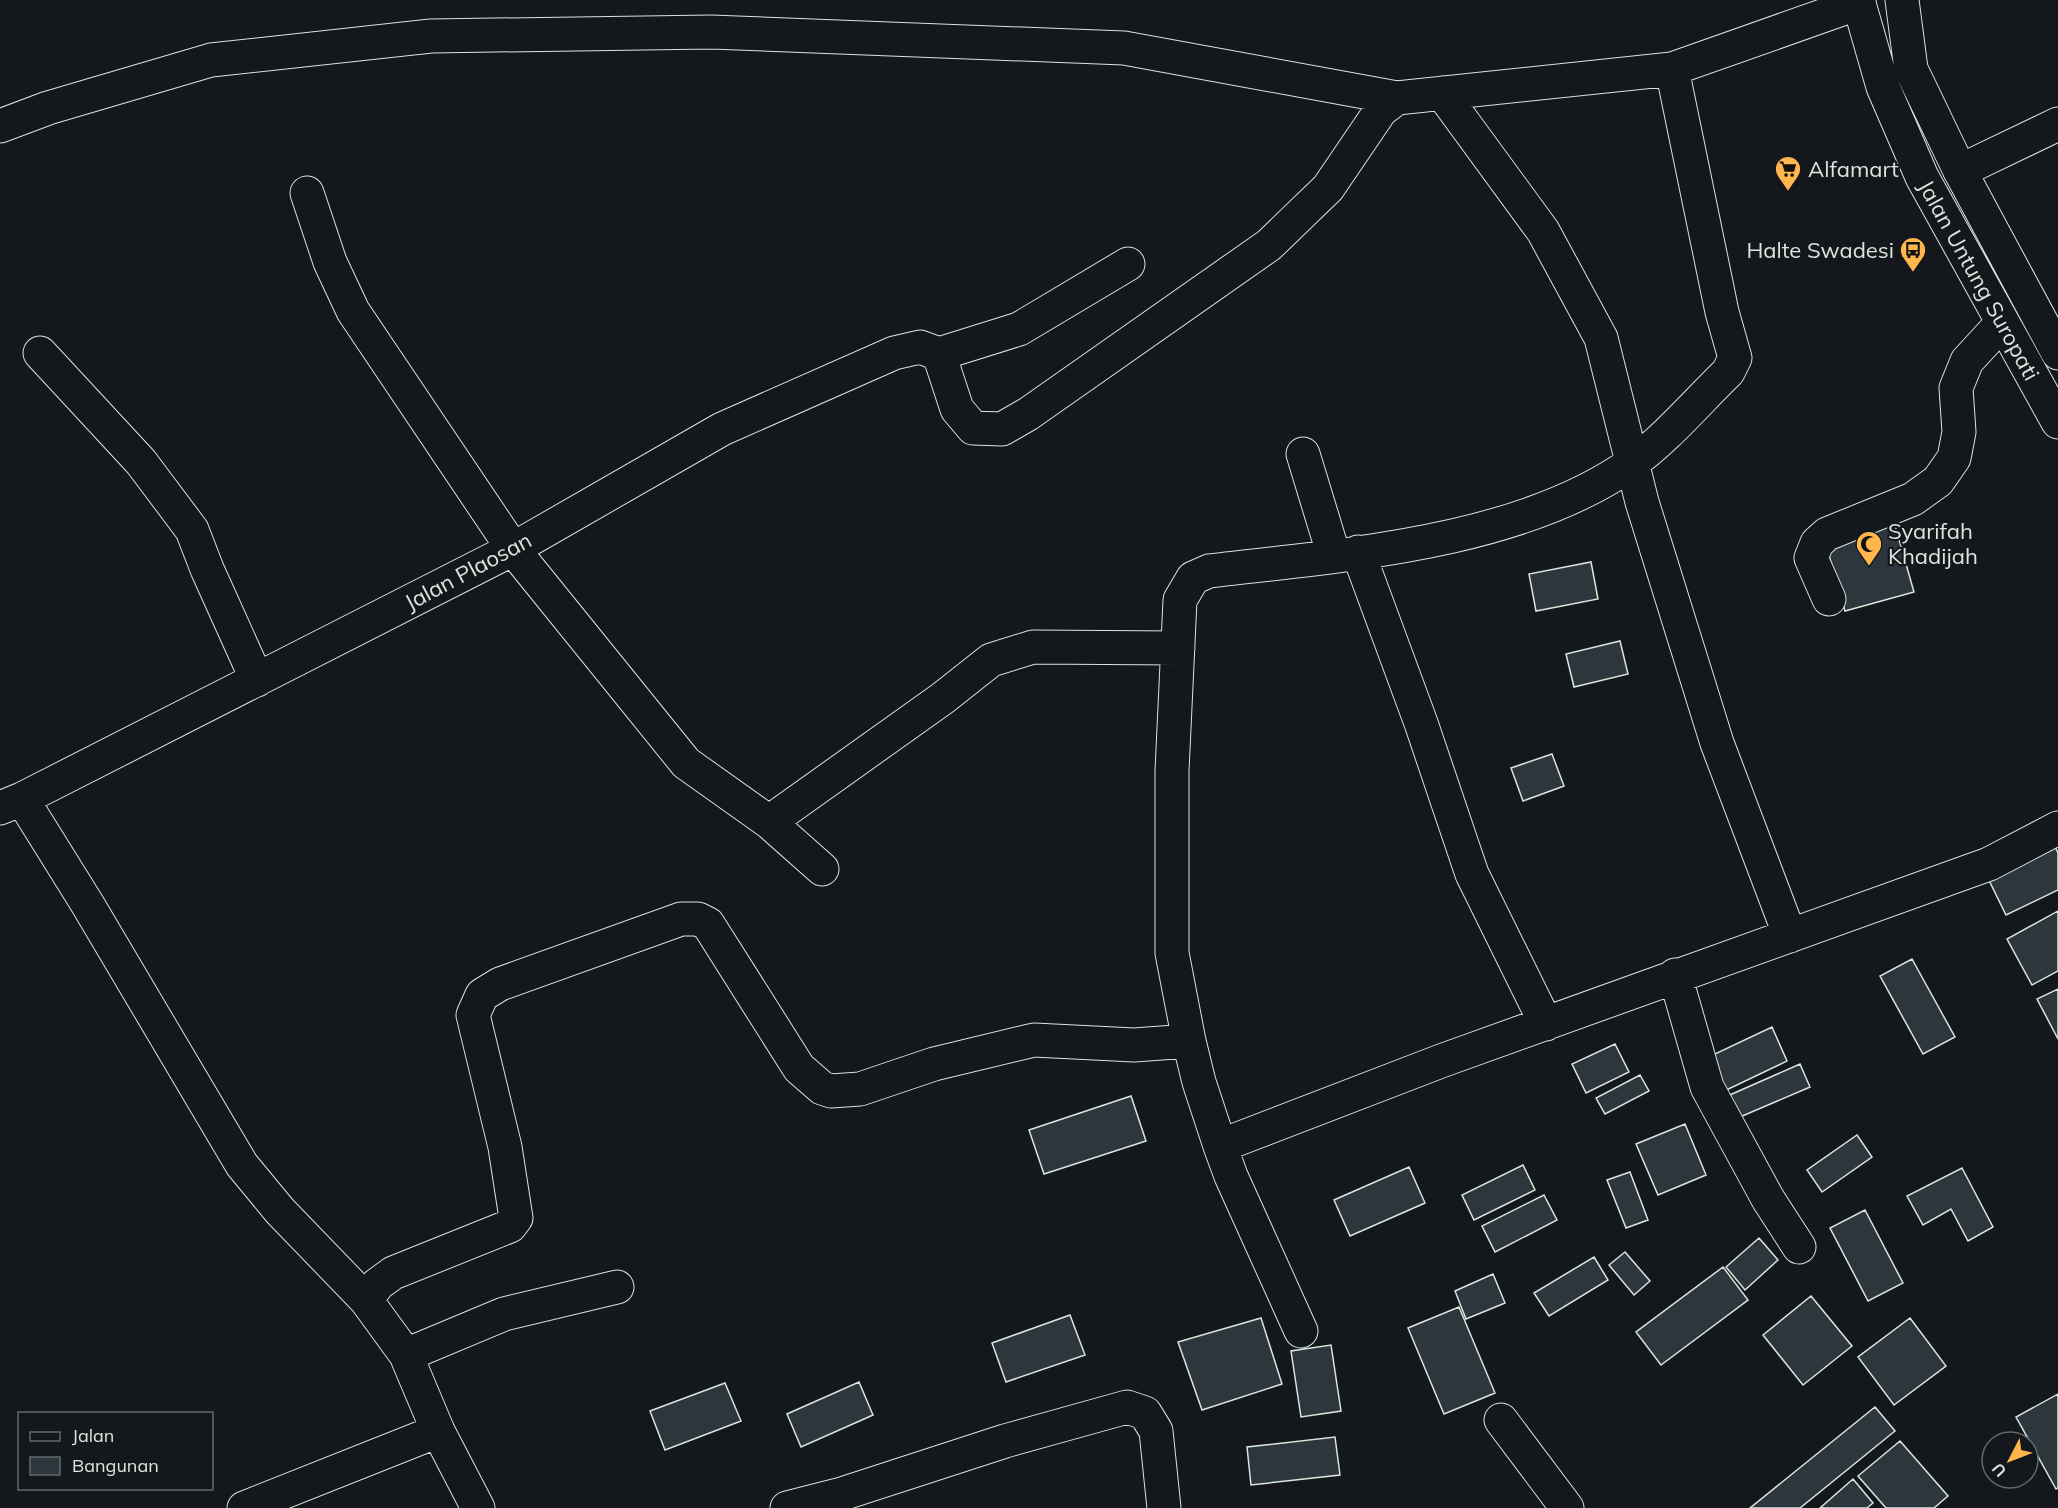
<svg xmlns="http://www.w3.org/2000/svg" width="2058" height="1508" font-family="Mulish,sans-serif">
<style>
.building{fill:#2c363c;stroke:#d8e6dc;stroke-width:1.5}
.lines{fill:none;stroke-linecap:round;stroke-linejoin:round}
.street-casing{stroke:#d8e6dc;stroke-width:35}
.highway-casing{stroke:#d8e6dc;stroke-width:35}
.street{stroke:#14181c;stroke-width:33}
.highway{stroke:#14181c;stroke-width:33}
.labels{text-anchor:middle;stroke-width:4.5;stroke-linejoin:round;paint-order:stroke}
.poi-label{font-size:22px;fill:#d8e6dc;stroke:#14181c;text-anchor:start}
.street-label{font-size:22px;fill:#d8e6dc;stroke:#14181c}
</style>
<rect width="100%" height="100%" fill="#14181c"/>
<path class="building" d="M 1894,522 L 1914,592 L 1845,611 L 1825,542 Z
M 1591,562 L 1598,599 L 1536,611 L 1529,574 Z
M 1620,641 L 1628,674 L 1574,687 L 1566,654 Z
M 1552,754 L 1564,786 L 1523,801 L 1511,768 Z
M 2051,838 L 2058,853 L 2058,890 L 2006,915 L 1984,870 Z
M 2058,911 L 2058,971 L 2032,985 L 2007,939 Z
M 1912,959 L 1955,1037 L 1923,1054 L 1880,976 Z
M 2058,989 L 2058,1039 L 2037,999 Z
M 1772,1027 L 1787,1061 L 1716,1095 L 1700,1061 Z
M 1615,1044 L 1629,1072 L 1586,1093 L 1572,1064 Z
M 1800,1064 L 1810,1087 L 1733,1120 L 1723,1098 Z
M 1640,1075 L 1649,1091 L 1605,1114 L 1596,1098 Z
M 1131,1096 L 1146,1141 L 1044,1174 L 1029,1130 Z
M 1685,1124 L 1706,1175 L 1658,1195 L 1636,1144 Z
M 1857,1135 L 1872,1157 L 1822,1192 L 1807,1170 Z
M 1523,1165 L 1535,1190 L 1474,1220 L 1462,1195 Z
M 1409,1167 L 1425,1203 L 1350,1236 L 1334,1200 Z
M 1962,1168 L 1993,1227 L 1968,1241 L 1951,1209 L 1923,1225 L 1907,1196 Z
M 1630,1172 L 1648,1220 L 1626,1228 L 1607,1180 Z
M 1544,1195 L 1557,1220 L 1495,1252 L 1482,1226 Z
M 1865,1210 L 1903,1283 L 1868,1301 L 1830,1228 Z
M 1759,1238 L 1778,1260 L 1745,1290 L 1726,1267 Z
M 1625,1252 L 1650,1281 L 1634,1295 L 1609,1265 Z
M 1594,1257 L 1608,1280 L 1549,1316 L 1534,1293 Z
M 1723,1267 L 1748,1300 L 1661,1365 L 1636,1332 Z
M 1493,1274 L 1505,1303 L 1466,1319 L 1455,1291 Z
M 1811,1296 L 1852,1346 L 1803,1385 L 1763,1335 Z
M 1459,1307 L 1495,1393 L 1444,1414 L 1408,1328 Z
M 1070,1315 L 1085,1355 L 1006,1382 L 992,1343 Z
M 1261,1318 L 1282,1384 L 1202,1410 L 1178,1342 Z
M 1910,1318 L 1946,1366 L 1894,1405 L 1858,1357 Z
M 1331,1345 L 1341,1411 L 1301,1417 L 1291,1351 Z
M 859,1382 L 873,1415 L 801,1447 L 787,1414 Z
M 725,1383 L 741,1421 L 665,1450 L 650,1411 Z
M 2058,1394 L 2058,1488 L 2056,1489 L 2016,1417 Z
M 1875,1407 L 1895,1431 L 1800,1508 L 1750,1508 Z
M 1335,1437 L 1340,1475 L 1251,1485 L 1247,1447 Z
M 1900,1441 L 1948,1496 L 1934,1508 L 1886,1508 L 1858,1476 Z
M 1853,1479 L 1873,1503 L 1867,1508 L 1820,1508 Z"/>
<g class="lines">
<g class="street-casing">
<path id="street" d="M 1442,93 L 1543,231 L 1601,338 L 1642,502 L 1717,743 L 1790,936
M 0,126 L 48,108 L 211,60 L 431,36 L 711,32 L 1124,48 L 1397,98
M 1960,171 L 2058,124
M 307,193 L 330,262 L 353,311 L 513,549 L 686,763 L 769,822 L 822,869
M 40,353 L 141,462 L 192,530 L 207,569 L 257,680
M 939,354 L 957,409 L 973,428 L 1002,429 L 1028,414 L 1269,245 L 1328,188 L 1381,110 L 1397,98 L 1672,69 L 1859,3
M 939,354 L 1019,329 L 1128,264
M 1303,454 L 1334,556
M 1358,552 L 1421,723 L 1472,874 L 1546,1024
M 1829,599 L 1811,558 L 1817,543 L 1827,534 L 1913,499 L 1938,481 L 1954,458 L 1959,432 L 1956,388 L 1967,361 L 2002,323
M 22,799 L 88,905 L 242,1165 L 280,1211 L 366,1300 L 406,1355 L 438,1431 L 478,1508
M 0,808 L 22,799 L 513,549 L 722,429 L 894,353 L 920,347 L 939,354
M 769,822 L 943,698 L 991,660 L 1033,647 L 1178,648
M 1675,975 L 1707,1087 L 1768,1199 L 1799,1247
M 1220,1146 L 1441,1061 L 1989,864 L 2058,828
M 366,1300 L 378,1284 L 393,1273 L 510,1226 L 516,1218 L 505,1147 L 473,1015 L 482,995 L 500,984 L 681,919 L 698,919 L 708,924 L 799,1068 L 822,1088 L 831,1091 L 860,1089 L 934,1064 L 1034,1040 L 1134,1045 L 1189,1041
M 1301,1331 L 1231,1176 L 1220,1146 L 1199,1082 L 1189,1041 L 1172,953 L 1172,771 L 1180,600 L 1193,578 L 1209,571 C 1344,555 1520,543 1632,463 C 1665,440 1698,401 1728,372 L 1735,358 L 1722,312 L 1672,69
M 406,1355 L 504,1314 L 617,1287
M 1501,1420 L 1567,1508
M 244,1508 L 438,1431
M 787,1508 L 842,1494 L 1005,1441 L 1127,1407 L 1145,1413 L 1156,1431 L 1164,1508"/>
</g>
<g class="highway-casing">
<path id="highway" d="M 1858,0 L 1883,87 L 1922,177 L 2058,422
M 1902,0 L 1911,69 L 1960,171 L 2058,353"/>
</g>
<use href="#street" class="street"/>
<use href="#highway" class="highway"/>
</g>
<defs>
<g id="supermarket-pin" transform="scale(1.35)"><path d="M0 17L-7.5 6A9.5 9.5 0 1 1 7.5 6Z" fill="#ffb74d" stroke="#14181c"/><path d="M-6-5.5h2.5l.6 2H6L4.5 2H-2.5L-4.4-4H-6ZM-1.5 3.2a1.3 1.3 0 1 0 .1 0ZM3 3.2a1.3 1.3 0 1 0 .1 0Z" fill="#111"/></g>
<g id="bus-pin" transform="scale(1.35)"><path d="M0 17L-7.5 6A9.5 9.5 0 1 1 7.5 6Z" fill="#ffb74d" stroke="#14181c"/><path d="M-5-6H5V4H4V6H2V4H-2V6H-4V4H-5ZM-3.5-4V0h7V-4ZM-3.5 1.2v1.5H-2V1.2ZM2 1.2v1.5H3.5V1.2Z" fill="#111"/></g>
<g id="mosque-pin" transform="scale(1.35)"><path d="M0 17L-7.5 6A9.5 9.5 0 1 1 7.5 6Z" fill="#ffb74d" stroke="#14181c"/><path d="M3.5-4.9A6 6 0 1 0 3.5 4.9A5 5 0 1 1 3.5-4.9Z" fill="#111"/></g>
</defs>
<g fill-rule="evenodd">
<use href="#supermarket-pin" x="1788" y="169"/>
<use href="#bus-pin" x="1913" y="250"/>
<use href="#mosque-pin" x="1869" y="544"/>
</g>
<g class="labels">
<g class="poi-label">
<text x="1808" y="177">Alfamart</text>
<text x="1894" y="258" text-anchor="end">Halte Swadesi</text>
<text x="1888" y="539">Syarifah<tspan x="1888" dy="25">Khadijah</tspan></text>
</g>
<g class="street-label">
<text transform="translate(1979 280) rotate(61)" y="8">Jalan Untung Suropati</text>
<text transform="translate(468 571) rotate(-28)" y="8">Jalan Plaosan</text>
</g>
</g>
<rect x="18" y="1412" width="195" height="78" fill="#14181c" stroke="#626a69" stroke-width="1.5"/>
<rect x="30" y="1432" width="30" height="9" fill="#14181c" stroke="#626a69" stroke-width="1.5"/>
<text x="72" y="1442" font-size="18" fill="#d8e6dc">Jalan</text>
<rect x="30" y="1457" width="30" height="18" fill="#2c363c" stroke="#626a69" stroke-width="1.5"/>
<text x="72" y="1472" font-size="18" fill="#d8e6dc">Bangunan</text>
<g transform="translate(2010 1460) rotate(228)"><circle r="28" fill="#14181c" stroke="#626a69" stroke-width="1.5"/>
<path d="M0-4.5L10 22L0 15L-10 22Z" fill="#ffb74d"/>
<text y="-9" font-size="16" font-weight="bold" text-anchor="middle" fill="#d8e6dc">U</text>
</g>
</svg>
